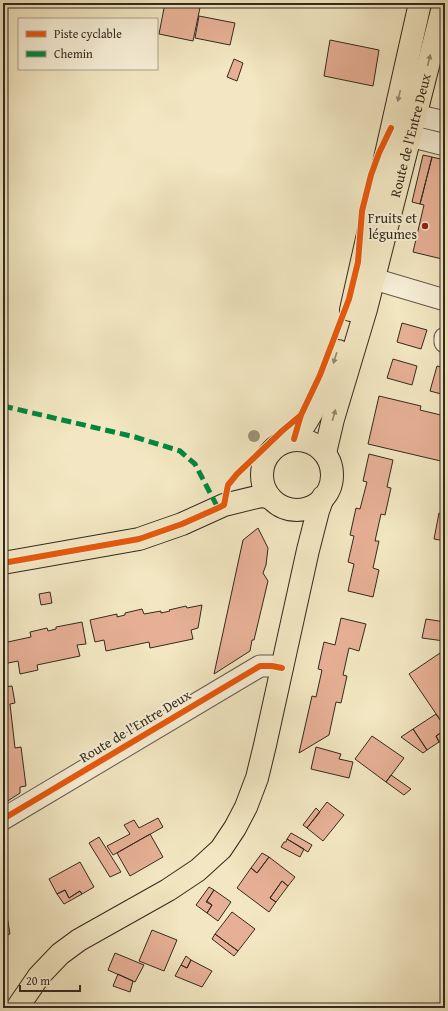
<svg xmlns="http://www.w3.org/2000/svg" width="448" height="1011" font-family="'Gentium Book Plus',serif">
<style>
.building{fill:#e7b096;stroke:#332a1e}
.lines{fill:none;stroke-linecap:round;stroke-linejoin:round}
.minor-casing{stroke:#635947;stroke-width:23}
.major-casing{stroke:#332a1e;stroke-width:24}
.minor{stroke:#f7efd7;stroke-width:21}
.major{stroke:#f2e7c2;stroke-width:22}
.quiet{stroke:#00873e;stroke-width:5;stroke-dasharray:10 5;stroke-linecap:butt}
.cycleway-casing{stroke:#f7efd7;stroke-width:8}
.cycleway{stroke:#e8590c;stroke-width:6}
.tree{fill:#9c9477}
.oneway{fill:#928870}
.poi-dot{fill:#8f2418;stroke:#f7efd7;stroke-width:1.5}
.labels{text-anchor:middle;stroke-width:4;stroke-linejoin:round;paint-order:stroke}
.street-label{font-size:14px;fill:#332a1e;stroke:#f7efd7}
.poi-label{font-size:14px;fill:#332a1e;stroke:#f7efd7;text-anchor:end}
</style>
<rect width="100%" height="100%" fill="#f2e7c2"/>
<filter id="stains"><feTurbulence type="fractalNoise" baseFrequency=".005" numOctaves="4"/><feColorMatrix values="0 0 0 0 .2 0 0 0 0 .09 0 0 0 0 .02 0 0 0 .5 -.17"/></filter>
<radialGradient id="worn" r=".72"><stop offset=".6" stop-color="#630" stop-opacity="0"/><stop offset="1" stop-color="#630" stop-opacity=".3"/></radialGradient>
<path class="building" d="M 165,3 L 201,3 L 193,41 L 159,34 Z
M 199,16 L 235,23 L 230,45 L 195,38 Z
M 330,40 L 379,50 L 373,86 L 324,76 Z
M 234,59 L 243,63 L 237,81 L 227,77 Z
M 423,155 L 432,157 L 420,204 L 412,202 Z
M 432,157 L 445,160 L 445,249 L 442,259 L 413,252 L 424,205 L 420,204 Z
M 402,323 L 427,330 L 421,349 L 397,342 Z
M 393,359 L 417,366 L 412,385 L 387,378 Z
M 437,366 L 445,368 L 445,395 L 430,391 Z
M 379,396 L 421,406 L 420,410 L 445,416 L 445,462 L 368,444 Z
M 369,454 L 393,460 L 387,487 L 391,488 L 385,515 L 381,514 L 375,541 L 379,541 L 373,568 L 379,570 L 373,597 L 348,591 L 354,564 L 348,562 L 354,536 L 350,535 L 356,508 L 360,509 L 367,482 L 363,481 Z
M 439,513 L 445,515 L 445,541 L 434,539 Z
M 258,528 L 268,548 L 266,565 L 263,573 L 268,581 L 254,640 L 252,640 L 250,651 L 214,674 L 243,540 Z
M 50,592 L 52,603 L 41,605 L 39,594 Z
M 202,605 L 198,628 L 191,630 L 193,639 L 150,648 L 149,642 L 106,651 L 104,640 L 95,642 L 90,620 L 117,614 L 117,617 L 125,615 L 125,613 L 142,609 L 144,614 L 161,611 L 161,613 L 170,611 L 169,610 L 186,606 L 187,608 Z
M 341,618 L 366,624 L 359,651 L 349,648 L 343,675 L 347,676 L 341,703 L 336,702 L 329,735 L 299,753 L 312,696 L 316,697 L 322,670 L 318,669 L 324,642 L 335,645 Z
M 426,619 L 445,622 L 445,640 L 444,641 L 422,638 Z
M 82,622 L 86,644 L 77,645 L 80,656 L 37,665 L 38,670 L 20,674 L 18,661 L 3,664 L 3,643 L 31,637 L 30,632 L 47,628 L 48,631 L 56,629 L 56,627 Z
M 440,653 L 445,661 L 445,694 L 444,695 L 445,697 L 445,727 L 409,674 Z
M 12,686 L 15,703 L 10,704 L 15,748 L 21,747 L 26,786 L 20,787 L 20,793 L 3,804 L 3,687 Z
M 436,714 L 445,727 L 445,730 L 436,736 L 439,742 L 427,750 L 413,729 Z
M 413,729 L 427,750 L 423,753 L 401,737 Z
M 445,730 L 445,744 L 442,746 L 436,736 Z
M 372,736 L 404,758 L 386,782 L 355,759 Z
M 316,747 L 341,754 L 339,759 L 353,762 L 349,778 L 311,769 Z
M 391,775 L 411,789 L 404,795 L 386,782 Z
M 327,802 L 344,815 L 323,841 L 307,828 Z
M 316,808 L 320,812 L 307,828 L 303,825 Z
M 158,818 L 163,827 L 113,855 L 107,846 L 130,834 L 124,825 L 134,820 L 139,828 Z
M 291,833 L 312,845 L 308,852 L 287,839 Z
M 150,834 L 163,857 L 130,876 L 117,853 Z
M 99,837 L 121,872 L 110,877 L 89,843 Z
M 287,839 L 304,849 L 300,857 L 281,847 L 284,842 L 286,842 Z
M 262,853 L 269,857 L 257,873 L 251,868 Z
M 269,857 L 295,877 L 288,886 L 282,881 L 270,898 L 276,902 L 269,912 L 237,888 L 251,868 L 257,873 Z
M 80,862 L 94,887 L 82,894 L 80,891 L 69,898 L 65,890 L 57,894 L 49,879 Z
M 282,881 L 288,886 L 276,902 L 270,898 Z
M 209,887 L 214,890 L 206,902 L 212,905 L 207,913 L 196,905 Z
M 65,890 L 69,898 L 80,891 L 82,894 L 64,904 L 57,894 Z
M 214,890 L 231,902 L 218,921 L 207,913 L 212,905 L 207,901 Z
M 3,910 L 6,910 L 10,934 L 3,936 Z
M 232,912 L 255,929 L 238,951 L 215,934 Z
M 152,930 L 177,940 L 164,971 L 139,961 Z
M 215,934 L 238,951 L 234,956 L 212,939 Z
M 115,953 L 144,965 L 135,982 L 108,970 Z
M 186,956 L 191,960 L 187,968 L 181,965 Z
M 191,960 L 212,971 L 202,987 L 175,976 L 181,965 L 187,968 Z
M 118,974 L 133,981 L 130,992 L 113,986 Z"/>
<g class="lines">
<g class="minor-casing">
<path id="minor" d="M 415,115 L 445,122
M 410,136 L 445,145
M 374,279 L 445,300
M 445,338 L 445,342
M 3,819 L 260,666 L 272,666 L 282,668"/>
</g>
<g class="major-casing">
<g id="major">
<path d="M 351,310 L 420,3"/>
<path d="M 294,439 C 315,414 328,381 338,351"/>
<circle cx="297" cy="475" r="35"/>
<path id="s1" d="M 325,453 L 333,419 L 366,309 L 444,3"/>
<path d="M 3,563 L 139,539 L 182,524 L 224,505 L 261,496 L 269,497"/>
<path d="M 17,1008 L 39,976 L 60,954 L 79,940 L 168,890 L 198,870 L 221,849 L 235,828 L 246,807 L 257,778 L 265,745 L 308,550 L 318,511 L 323,497"/>
</g>
</g>
<use href="#minor" class="minor"/>
<use href="#major" class="major"/>
<path class="quiet" d="M 3,406 L 135,437 L 180,451 L 195,464 L 218,508"/>
<g class="cycleway-casing">
<path id="cycleway" d="M 294,439 L 301,415 L 320,375 L 349,299 L 358,262 L 362,211 L 371,175 L 379,153 L 391,128
M 3,563 L 139,539 L 182,524 L 218,508 L 224,505 L 228,485 L 237,474 L 282,431 L 301,415
M 3,819 L 260,666 L 272,666 L 282,668"/>
</g>
<use href="#cycleway" class="cycleway"/>
</g>
<circle class="tree" cx="254" cy="436" r="6"/>
<defs><path id="oneway-solid" d="M-6-.8H1V-3.2L6.5 0L1 3.2V.8H-6Z"/></defs>
<g class="oneway">
<use href="#oneway-solid" transform="translate(429 60) rotate(-76)"/>
<use href="#oneway-solid" transform="translate(399 96) rotate(103)"/>
<use href="#oneway-solid" transform="translate(335 358) rotate(108)"/>
<use href="#oneway-solid" transform="translate(334 415) rotate(-74)"/>
</g>
<circle class="poi-dot" cx="425" cy="226" r="4"/>
<g class="labels">
<g class="street-label">
<text dy="5" stroke="none"><textPath href="#s1" startOffset="329">Route de l'Entre Deux</textPath></text>
<text transform="translate(135 726) rotate(-31)" y="5">Route de l'Entre Deux</text>
</g>
<g class="poi-label">
<text x="417" y="223">Fruits et<tspan x="417" dy="16">légumes</tspan></text>
</g>
</g>
<rect width="448" height="1011" fill="none" stroke="#f2e7c2" stroke-width="16"/>
<rect x="4" y="4" width="440" height="1003" fill="none" stroke="#332a1e" stroke-width="2"/>
<rect x="8" y="8" width="432" height="995" fill="none" stroke="#332a1e"/>
<rect x="18" y="18" width="140" height="52" fill="#f7efd7" stroke="#a9a08d"/>
<rect x="26" y="31" width="20" height="6" fill="#e8590c" stroke="#a9a08d"/>
<text x="54" y="38" font-size="12" fill="#332a1e">Piste cyclable</text>
<rect x="26" y="51" width="20" height="6" fill="#00873e" stroke="#a9a08d"/>
<text x="54" y="58" font-size="12" fill="#332a1e">Chemin</text>
<path d="M20 985v6h60v-6" fill="none" stroke="#332a1e" stroke-width="2"/>
<text x="26" y="985" font-size="12" fill="#332a1e" stroke="#f7efd7" stroke-width="3" paint-order="stroke">20 m</text>
<rect width="100%" height="100%" filter="url(#stains)"/>
<rect width="100%" height="100%" fill="url(#worn)"/>
</svg>
